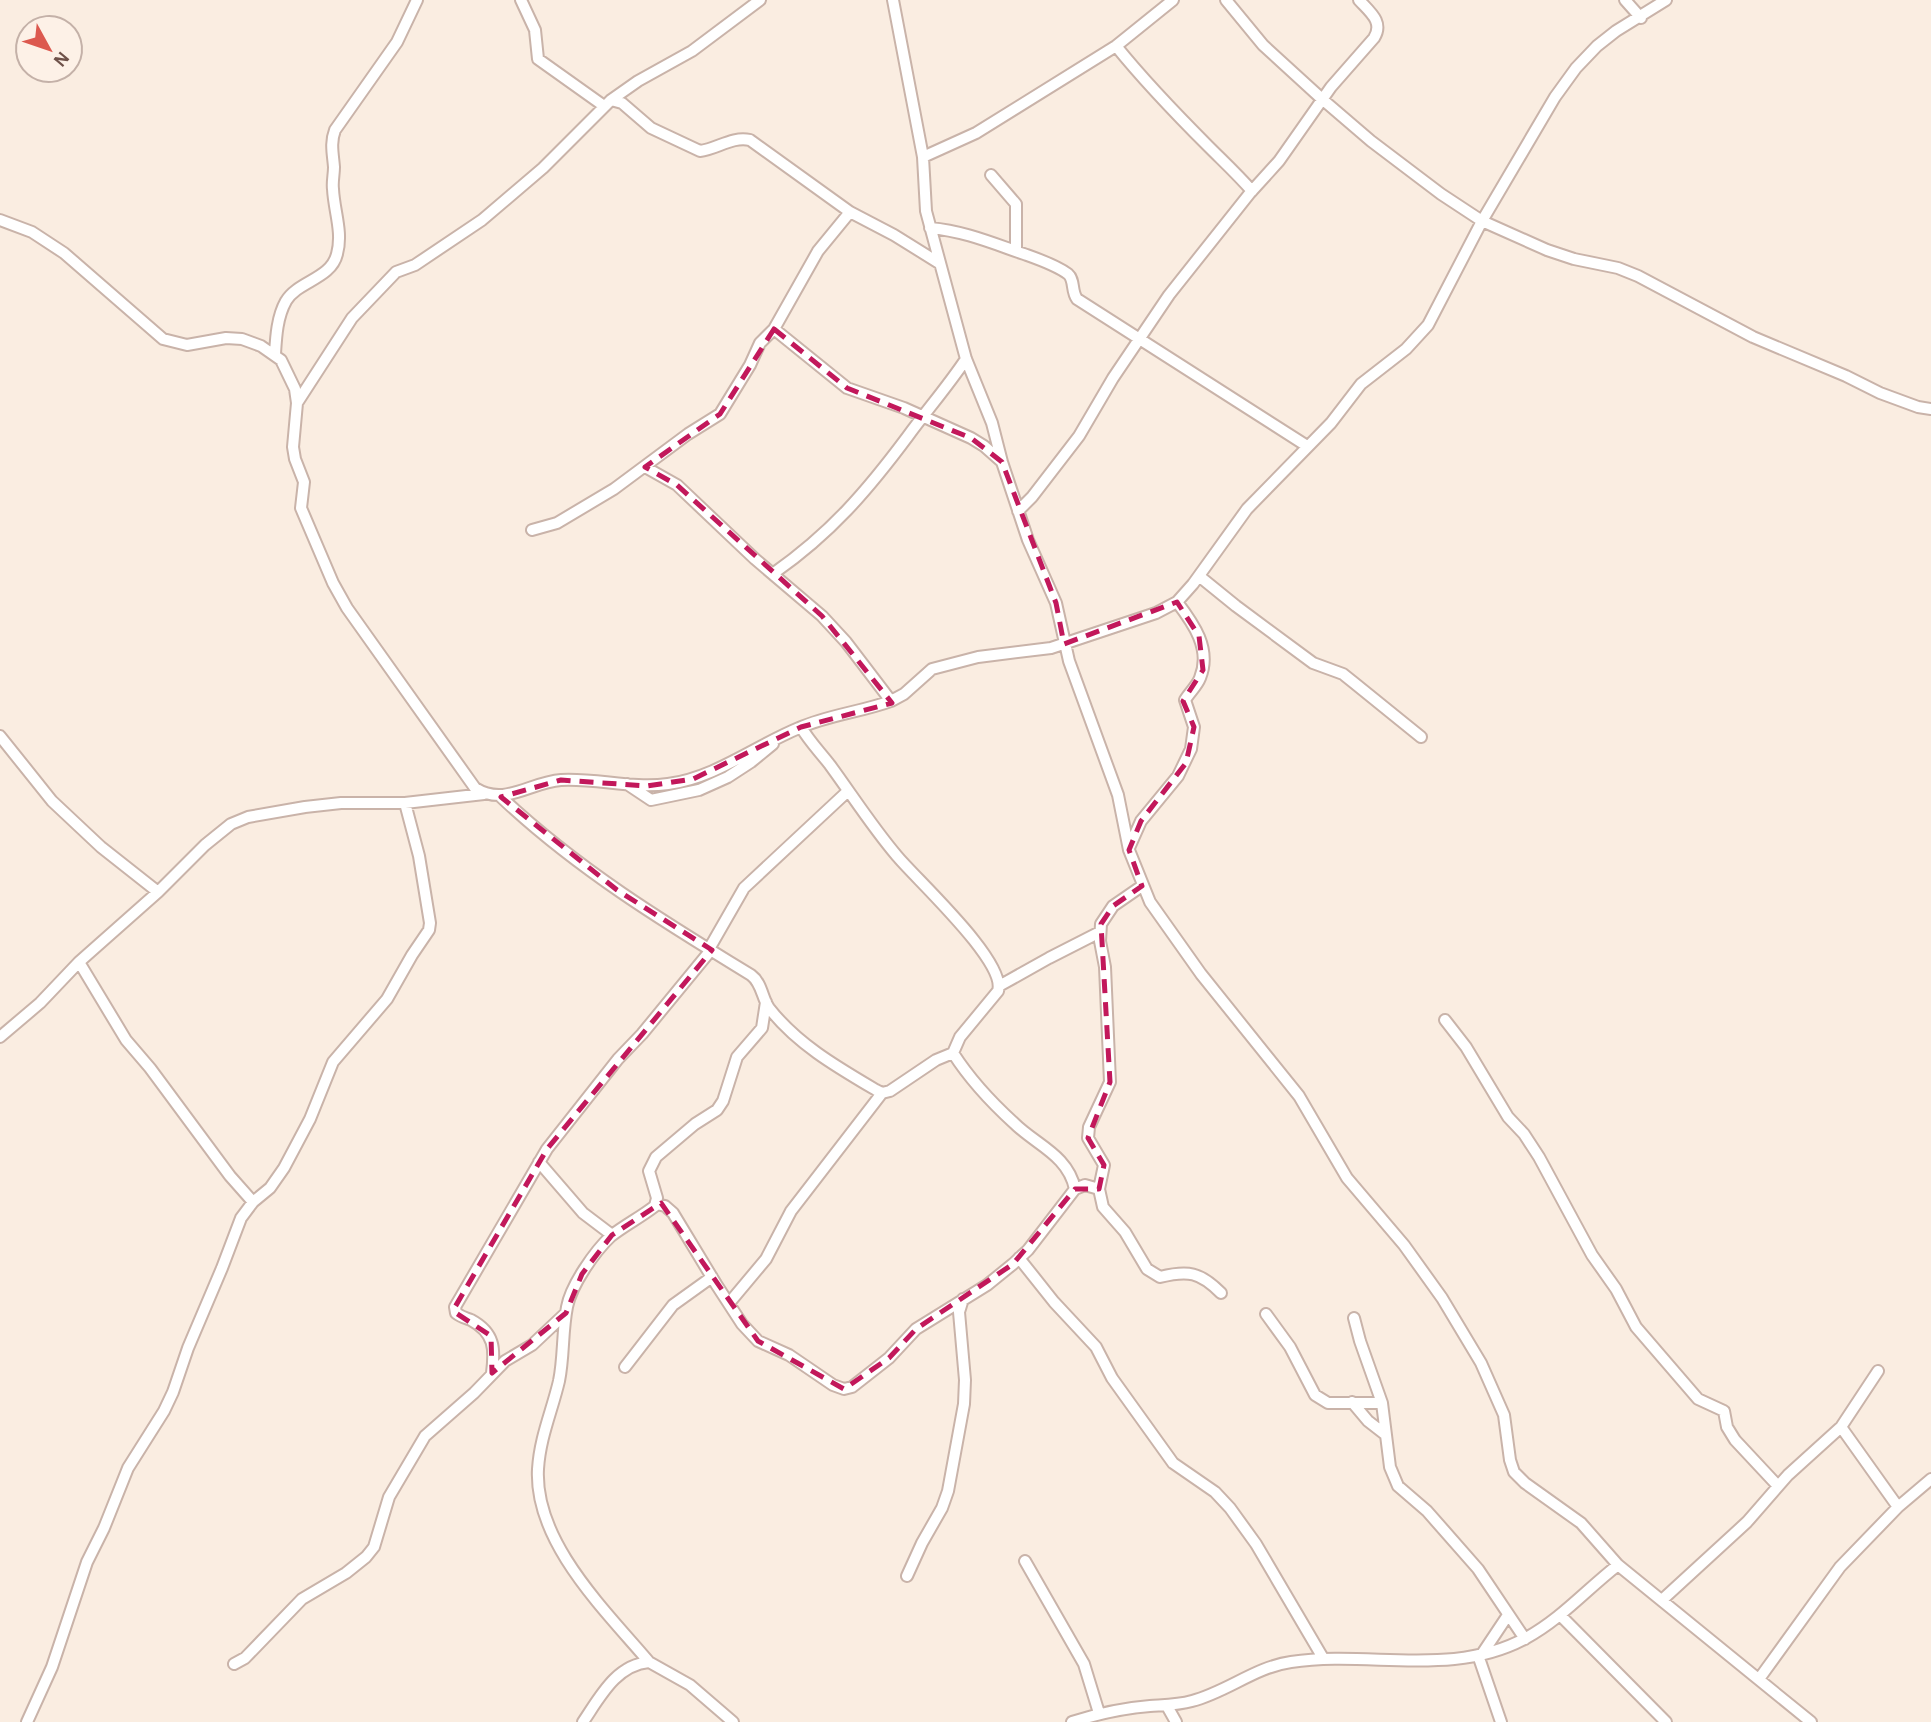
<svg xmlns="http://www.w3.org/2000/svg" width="1931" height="1722" font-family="'Alegreya Sans',sans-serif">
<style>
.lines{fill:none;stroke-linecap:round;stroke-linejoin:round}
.minor-casing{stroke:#c9b3a9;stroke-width:14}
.minor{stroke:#fff;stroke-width:10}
.marked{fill:none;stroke:#c2185b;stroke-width:5;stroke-dasharray:14 9;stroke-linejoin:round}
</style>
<rect width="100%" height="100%" fill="#faede1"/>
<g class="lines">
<g class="minor-casing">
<path id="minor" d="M 521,0 L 535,30 L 538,59 L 604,106
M 893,0 L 923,157 L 926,211 L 966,359 L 992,423 L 1002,462 L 1028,540 L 1056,603 L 1069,661 L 1118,795 L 1129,850 L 1150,902 L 1201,974 L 1299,1096 L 1347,1178 L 1404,1245 L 1442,1298 L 1481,1363 L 1504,1415 L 1510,1460 L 1514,1472 L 1525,1483 L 1581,1523 L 1618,1565 L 1811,1722
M 1226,0 L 1263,45 L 1322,99 L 1371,141 L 1441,194 L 1482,221 L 1547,250 L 1574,259 L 1618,268 L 1638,276 L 1753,337 L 1846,376 L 1880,393 L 1918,407 L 1931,409
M 1625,0 L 1641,18
M 1116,46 C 1145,82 1177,115 1209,147 C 1224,162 1238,175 1252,191
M 611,100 L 622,103 L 651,128 L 700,151 C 717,149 732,136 750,140 L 850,212 L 894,235 L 939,263
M 923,157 L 976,133 L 1116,46 L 1173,0
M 991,175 L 1016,204 L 1016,251
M 0,220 L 32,232 L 64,253 L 163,339 L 187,345 L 226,338 L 242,339 L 261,346 L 281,360 L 295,389 L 297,403 L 293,447 L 295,459 L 304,482 L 301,508 L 333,583 L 347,608 L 475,788 C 505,807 530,782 561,780 C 597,778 632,789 668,784 C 715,778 755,746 799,728 C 828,715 861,712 891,701 L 904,694 L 932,669 L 978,657 L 1051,648 L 1156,613 L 1177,602 L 1193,584 L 1247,509 L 1331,423 L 1361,384 L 1406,349 L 1428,325 L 1482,221 L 1555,97 L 1576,68 L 1597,46 L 1616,31 L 1666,0
M 930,228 C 964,231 992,243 1024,254 C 1038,259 1056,265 1068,274 C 1075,280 1071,291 1077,299 L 1307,446
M 774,329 L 847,388 L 904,408 L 971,438 L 984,446 L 1001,461
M 275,354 C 276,337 277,317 286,301 C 298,281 331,279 337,254 C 343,232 334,211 333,189 C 332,182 334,175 334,167 C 333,154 330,143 335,130 L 397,42 L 417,0
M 297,403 L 352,318 L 396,272 L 415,265 L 482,220 L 543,168 L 611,100 L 638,81 L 692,51 L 760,0
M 645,467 L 677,485 L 755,559 L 822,616 L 846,642 L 891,701
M 1018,511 L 1032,497 L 1079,436 L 1113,378 L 1169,295 L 1250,193 L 1279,161 L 1331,87 L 1374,38 C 1384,22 1370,12 1359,0
M 532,530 L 557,523 L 614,489 L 688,434 L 720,414 L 750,365 L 760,343 L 774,329 L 818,251 L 850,212
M 774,573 C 831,533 867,491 908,436 C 927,410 948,386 966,359
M 1199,576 L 1236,606 L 1313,663 L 1343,674 L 1353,682 L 1421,737
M 801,727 C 809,741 820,752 830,765 C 852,795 873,828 897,856 C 917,880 1007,962 998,991 L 960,1037 L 953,1053 C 969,1078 992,1103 1014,1123 C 1036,1145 1068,1155 1075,1189
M 0,736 L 52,801 L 101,847 L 158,892
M 627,784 L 651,800 L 699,790 L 728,777 L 751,762 L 773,744
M 501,797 C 576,868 664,922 751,975 C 762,983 762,998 769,1008 C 797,1044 837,1067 876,1090 L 882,1093 L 890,1091 L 936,1060 L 953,1053
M 1129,848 L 1141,821 L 1178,776 L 1191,749 L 1194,727 L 1185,700 C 1189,693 1197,686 1200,678 C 1212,649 1193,623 1177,602
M 1142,886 L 1113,906 L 1101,924 L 1100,941 L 1105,967 L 1110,1082 L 1089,1127 L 1088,1138 L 1104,1165 L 1099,1189 L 1103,1207 L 1125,1232 L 1147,1269 L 1160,1277 C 1188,1270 1200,1272 1221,1293
M 709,949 L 744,888 L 848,791
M 79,962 L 126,1040 L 150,1068 L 230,1176 L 253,1202
M 999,986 L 1049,958 L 1100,932
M 1445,1020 L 1466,1047 L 1508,1117 L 1524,1134 L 1539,1157 L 1592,1255 L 1616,1289 L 1636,1327 L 1698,1399 L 1724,1411 L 1727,1427 L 1735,1440 L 1778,1486
M 0,1037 L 40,1003 L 79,962 L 158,892 L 205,845 L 231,824 L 248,817 L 305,807 L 341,803 L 405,803 L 484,794
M 539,1162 L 583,1213 L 612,1235
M 657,1204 L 665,1206 L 673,1213 L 716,1284 L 742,1324 L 758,1341 L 789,1355 L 833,1385 L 844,1389 L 852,1387 L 889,1358 L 916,1329 L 987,1285 L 1013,1264 L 1028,1250 L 1075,1189 L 1085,1185 L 1099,1189
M 1019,1258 L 1054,1302 L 1096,1347 L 1112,1378 L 1173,1463 L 1215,1492 L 1230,1508 L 1256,1544 L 1323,1658
M 730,1302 L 766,1259 L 791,1211 L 882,1093
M 1266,1314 L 1290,1347 L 1315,1395 L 1328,1403 L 1382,1403
M 1354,1318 L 1360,1341 L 1382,1403 L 1390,1467 L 1398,1486 L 1427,1511 L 1478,1569 L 1525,1639
M 625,1367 L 673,1305 L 712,1277
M 492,1373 C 495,1349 495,1333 471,1320 C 466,1318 461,1317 456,1313 L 455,1307 L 547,1149 L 618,1059 L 642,1034 L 711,950
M 1352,1402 L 1368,1421 L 1386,1435
M 1841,1427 L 1898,1507
M 1025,1561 L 1084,1664 L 1099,1713
M 907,1576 L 922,1543 L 942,1508 L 948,1491 L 964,1404 L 965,1380 L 959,1312 L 963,1299
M 1662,1600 L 1747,1522 L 1788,1475 L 1841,1427 L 1878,1371
M 1560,1615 L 1666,1722
M 1482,1654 L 1508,1615
M 1478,1655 L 1501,1722
M 649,1662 C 605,1610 534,1542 538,1469 C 540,1437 552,1411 559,1381 C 564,1357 562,1332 567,1307 C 571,1285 595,1251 611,1236 C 625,1225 641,1217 655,1206 L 657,1198 L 649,1171 L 656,1157 L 695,1124 L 717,1110 L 723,1101 L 737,1057 L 762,1028 L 766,1002
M 234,1664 L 245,1658 L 302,1599 L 346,1573 L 366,1557 L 374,1547 L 389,1497 L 425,1436 L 474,1393 L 505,1361 L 532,1345 L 566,1313
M 1759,1679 L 1840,1567 L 1898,1507 L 1931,1479
M 1167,1706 L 1176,1722
M 27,1722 L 52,1667 L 87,1562 L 104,1528 L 128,1468 L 164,1411 L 173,1392 L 188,1348 L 222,1268 L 241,1218 L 253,1202 L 270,1188 L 284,1168 L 310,1119 L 333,1062 L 387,999 L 412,955 L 429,930 L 430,923 L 419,856 L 405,803
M 583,1722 C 600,1697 616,1665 649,1662 L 690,1685 L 733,1722
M 1072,1722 C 1097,1714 1124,1708 1150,1706 C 1164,1705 1178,1705 1192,1701 C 1227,1692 1255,1667 1291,1662 C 1369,1650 1453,1678 1526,1638 C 1561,1619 1587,1589 1618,1565"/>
</g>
<use href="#minor" class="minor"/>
</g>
<path class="marked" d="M 774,329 L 847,388 L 971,438 L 1002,462 L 1056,603 L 1064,644 L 1177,602 L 1199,636 L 1203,670 L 1183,701 L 1194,727 L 1186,763 L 1141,821 L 1129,850 L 1142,886 L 1113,906 L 1101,924 L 1110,1082 L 1088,1138 L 1104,1165 L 1099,1189 L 1075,1189 L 1013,1264 L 916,1329 L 889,1358 L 844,1389 L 758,1341 L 661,1203 L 612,1235 L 582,1274 L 566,1313 L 492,1373 L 491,1336 L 456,1313 L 455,1307 L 547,1149 L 712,950 L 617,890 L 501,797 L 561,780 L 647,786 L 693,779 L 801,727 L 892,703 L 822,616 L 677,485 L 645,467 L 720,414 Z"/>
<g transform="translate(49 49) rotate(130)"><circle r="33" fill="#fdf1e7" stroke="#c4b1a8" stroke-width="2"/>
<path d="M0-5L12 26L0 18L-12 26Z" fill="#dc594f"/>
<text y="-10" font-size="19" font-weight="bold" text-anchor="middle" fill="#6f524a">N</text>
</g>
</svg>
